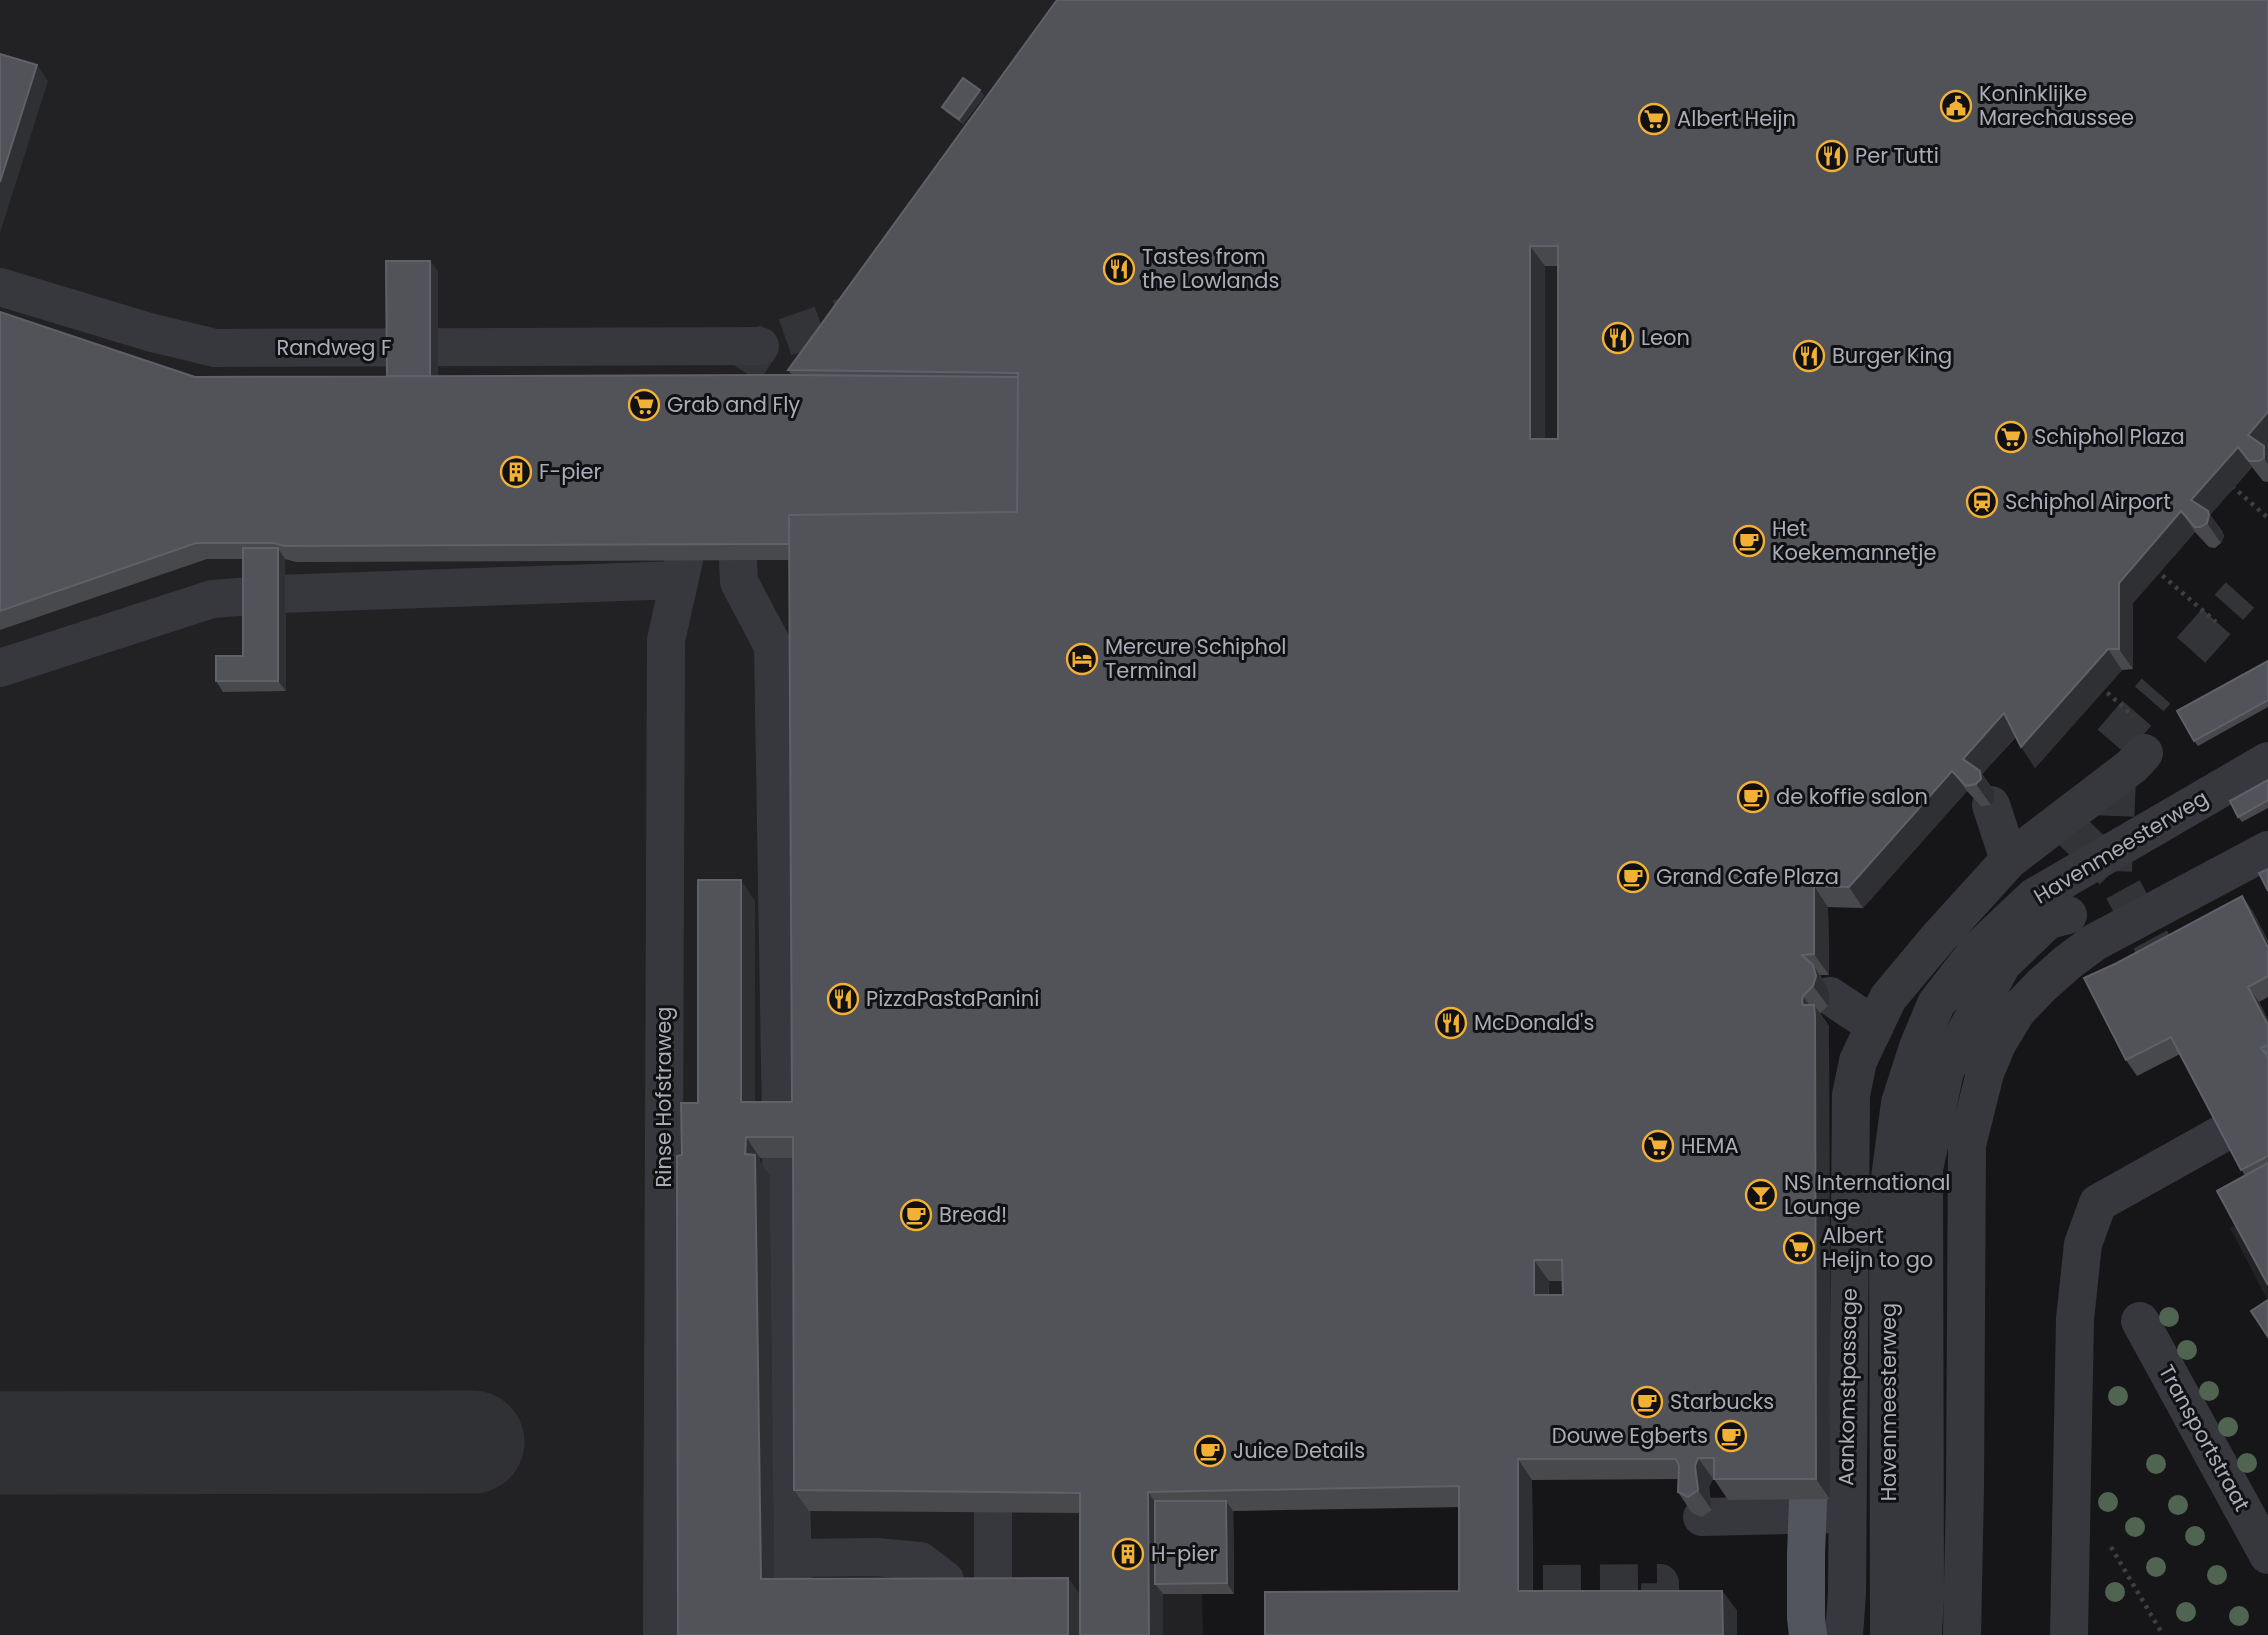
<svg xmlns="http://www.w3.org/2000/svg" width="2268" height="1635" font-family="Poppins,sans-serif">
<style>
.built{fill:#222225}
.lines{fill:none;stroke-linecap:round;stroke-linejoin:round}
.taxiway{stroke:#303135;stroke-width:103}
.minor-tunnel{stroke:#333438;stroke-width:38;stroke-dasharray:38 19;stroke-linecap:butt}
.path{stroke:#3d3f44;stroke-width:4.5;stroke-dasharray:3.5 5;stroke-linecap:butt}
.minor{stroke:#37383d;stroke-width:38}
.major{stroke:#53555c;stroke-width:38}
.major-bridge{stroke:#53555c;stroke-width:38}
.tree{fill:#506452}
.wall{fill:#47494d;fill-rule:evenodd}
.shaded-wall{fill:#2f3033}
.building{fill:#525359;stroke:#5f6168;stroke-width:2;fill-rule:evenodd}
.labels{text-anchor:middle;stroke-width:6;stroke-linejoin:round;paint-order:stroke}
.poi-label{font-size:21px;fill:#a8adb8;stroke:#111113;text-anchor:start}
.street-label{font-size:21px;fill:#a8adb8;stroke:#111113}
</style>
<rect width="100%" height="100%" fill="#161618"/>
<path class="built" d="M 0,0 L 2268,0 L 2268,449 L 2262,455 L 2268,482 L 2263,481 L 2252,467 L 2206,520 L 2222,531 L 2224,536 L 2221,543 L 2215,548 L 2209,547 L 2195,532 L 2133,603 L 2133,669 L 2122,670 L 2018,734 L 1978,779 L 1973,796 L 1966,791 L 1863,908 L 1828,907 L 1829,975 L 1818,975 L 1823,1012 L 1817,1016 L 1728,1479 L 1713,1479 L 1709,1487 L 1694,1498 L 1694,1487 L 1690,1479 L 1484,1480 L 1483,1507 L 1234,1511 L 1234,1594 L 1202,1594 L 1203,1635 L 0,1635 Z
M 2268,1209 L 2268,1301 L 2230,1228 Z"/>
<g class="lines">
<path class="taxiway" d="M 0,1443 L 473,1442"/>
<path class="minor-tunnel" d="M 721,423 L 730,391 L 760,346 L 872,307
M 2191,650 L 2240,595
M 2112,742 L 2156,691
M 2117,778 L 2113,871 L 2177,989
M 2065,824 L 2113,871
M 1537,1635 L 1537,1584 L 1660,1583 L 1661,1635"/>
<path class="path" d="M 2232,486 L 2268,518
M 2156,570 L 2216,622
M 2101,687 L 2133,716
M 2111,1547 L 2163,1635"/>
<path class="minor" d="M 0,287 L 149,332 L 215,348 L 760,346
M 738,560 L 739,582 L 773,646 L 781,1123
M 0,668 L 212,599 L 277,594 L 679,580
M 1991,805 L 2009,860
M 1830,996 L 1875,1026
M 781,1158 L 794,1599
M 2140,1321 L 2268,1555
M 1702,1517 L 1840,1514
M 794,1558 L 876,1557 L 920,1561 L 945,1580 L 947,1599
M 993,1599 L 993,1512
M 662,1635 L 666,640 L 684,560
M 1844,1635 L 1847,1593 L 1851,1095 L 1858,1061 L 1888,998 L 1939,937 L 2009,860 L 2132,766 L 2144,753
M 1889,1635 L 1888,1193 L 1900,1103 L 1918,1047 L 1936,1004 L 1977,951 L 2034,897 L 2268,761
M 1923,1635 L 1925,1593 L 1924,1169 L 1945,1071 L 2002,964 L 2048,920 L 2068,915
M 1962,1635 L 1965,1488 L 1967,1145 L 1985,1073 L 1997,1044 L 2017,1011 L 2042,985 L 2068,962 L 2095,942 L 2268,850
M 2069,1635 L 2075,1319 L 2083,1244 L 2098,1203 L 2268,1108"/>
<path class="major" d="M 1806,1555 L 1806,1618 L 1808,1635"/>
<path class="major-bridge" d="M 1806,1555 L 1810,1448"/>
</g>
<g class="tree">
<circle cx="2169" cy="1317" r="10"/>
<circle cx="2187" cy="1350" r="10"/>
<circle cx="2209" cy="1391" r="10"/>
<circle cx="2118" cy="1396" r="10"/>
<circle cx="2228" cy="1427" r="10"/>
<circle cx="2247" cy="1463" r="10"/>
<circle cx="2156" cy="1464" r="10"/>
<circle cx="2108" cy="1502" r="10"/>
<circle cx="2178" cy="1505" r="10"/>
<circle cx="2135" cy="1527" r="10"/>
<circle cx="2195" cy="1536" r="10"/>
<circle cx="2156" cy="1567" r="10"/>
<circle cx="2217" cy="1575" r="10"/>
<circle cx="2115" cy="1592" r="10"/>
<circle cx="2186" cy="1612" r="10"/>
<circle cx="2239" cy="1616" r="10"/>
</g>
<path class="wall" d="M 2268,0 L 2268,448 L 2267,450 L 2268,451 L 2268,482 L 2263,481 L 2252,467 L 2210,515 L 2222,531 L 2224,536 L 2221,543 L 2215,548 L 2209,547 L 2195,532 L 2133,603 L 2133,669 L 2122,670 L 2035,768 L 2016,737 L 1982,774 L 1994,791 L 1995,799 L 1991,805 L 1981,806 L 1967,791 L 1863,908 L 1828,907 L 1829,975 L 1820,975 L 1827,986 L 1830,996 L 1828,1006 L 1820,1013 L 1829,1026 L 1829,1035 L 1830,1499 L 1728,1500 L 1714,1479 L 1713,1479 L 1709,1487 L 1712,1510 L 1702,1517 L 1692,1513 L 1678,1492 L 1679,1479 L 1532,1480 L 1533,1591 L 1722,1591 L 1737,1611 L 1459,1591 L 1459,1507 L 1233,1511 L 1234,1594 L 1163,1594 L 1163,1635 L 678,1635 L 682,1155 L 698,1103 L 755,901 L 755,1102 L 792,1102 L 789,560 L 296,562 L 285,559 L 286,691 L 223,692 L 216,681 L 243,656 L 243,559 L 207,559 L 0,630 L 0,312 L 195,377 L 387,376 L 438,271 L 438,376 L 792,375 L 788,370 ZM 1545,266 L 1558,266 L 1558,439 L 1545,439 ZM 760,1158 L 793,1158 L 794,1490 L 809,1511 L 1080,1513 L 1080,1595 L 1068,1578 L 775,1579 L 770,1175 L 760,1161 ZM 1549,1281 L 1563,1281 L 1563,1295 L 1549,1295 Z
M 980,90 L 984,96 L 963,124 L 946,112 L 942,107 Z
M 2268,661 L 2268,707 L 2198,746 L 2194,741 Z
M 2268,780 L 2268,808 L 2242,822 L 2238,817 Z
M 2242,896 L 2253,912 L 2268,941 L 2268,997 L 2259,1002 L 2268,1020 L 2268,1285 L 2245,1176 L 2180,1054 L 2137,1076 L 2126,1060 L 2117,963 Z"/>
<path class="shaded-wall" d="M 37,65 L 48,81 L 0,233 L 0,182 Z
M 980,90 L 984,96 L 963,124 L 959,119 Z
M 1530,246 L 1545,266 L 1545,460 L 1530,439 Z
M 430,261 L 438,271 L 438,393 L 430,382 Z
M 2268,412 L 2268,448 L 2267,450 L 2268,451 L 2268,464 L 2248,435 Z
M 2238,447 L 2252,467 L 2210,515 L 2222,531 L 2224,536 L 2221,543 L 2191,500 Z
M 2181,511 L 2195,532 L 2133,603 L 2133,669 L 2119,649 L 2119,583 Z
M 278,548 L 285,559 L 286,691 L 278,681 Z
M 2108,649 L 2122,670 L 2035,768 L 2021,747 Z
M 2004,713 L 2019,733 L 1982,774 L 1994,791 L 1995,799 L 1991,805 L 1976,784 L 1963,759 Z
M 1952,771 L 1967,791 L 1863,908 L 1849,887 Z
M 741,880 L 755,901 L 755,1123 L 741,1102 Z
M 1814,886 L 1828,907 L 1829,975 L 1814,954 Z
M 2242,896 L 2253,912 L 2268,941 L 2268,948 Z
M 1813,965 L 1827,986 L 1830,996 L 1828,1006 L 1813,986 Z
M 2248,987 L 2259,1002 L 2268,1020 L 2268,1025 Z
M 1803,996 L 1815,1013 L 1814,1005 L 1829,1026 L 1829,1035 L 1830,1499 L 1816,1479 Z
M 746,1137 L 760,1158 L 760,1161 L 770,1175 L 775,1599 L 761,1579 Z
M 1534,1260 L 1549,1281 L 1548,1316 L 1534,1295 Z
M 1698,1458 L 1713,1479 L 1709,1487 L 1712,1510 L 1698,1490 L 1695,1466 Z
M 1518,1459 L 1532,1480 L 1533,1612 L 1518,1591 Z
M 1148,1492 L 1162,1512 L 1155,1584 L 1163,1594 L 1163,1635 L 1149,1635 Z
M 1226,1501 L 1233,1511 L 1234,1594 L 1227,1583 Z
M 1068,1578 L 1082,1598 L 1082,1635 L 1068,1635 Z
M 1722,1591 L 1737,1611 L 1737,1635 L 1723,1635 Z"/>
<path class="building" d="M 1057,0 L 2268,0 L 2268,412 L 2248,435 L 2264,446 L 2264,458 L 2259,461 L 2249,461 L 2238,447 L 2191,500 L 2208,511 L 2209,515 L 2207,523 L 2200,527 L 2195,527 L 2181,511 L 2119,583 L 2119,649 L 2108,649 L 2021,747 L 2004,713 L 1963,759 L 1980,771 L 1981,779 L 1976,784 L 1966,786 L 1952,771 L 1849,887 L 1814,886 L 1814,954 L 1802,955 L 1813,965 L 1816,976 L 1813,986 L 1803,996 L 1802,1001 L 1803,1005 L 1814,1005 L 1815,1015 L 1816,1479 L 1714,1479 L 1714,1458 L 1698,1458 L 1695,1466 L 1698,1490 L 1688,1497 L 1678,1492 L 1679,1466 L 1676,1459 L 1518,1459 L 1518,1591 L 1722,1591 L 1723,1635 L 1265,1635 L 1265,1592 L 1459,1591 L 1459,1486 L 1148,1492 L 1149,1635 L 1080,1635 L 1080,1493 L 794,1490 L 793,1137 L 746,1137 L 745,1154 L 755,1155 L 761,1579 L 1068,1578 L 1068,1635 L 678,1635 L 677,1156 L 682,1155 L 681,1103 L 698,1103 L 698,880 L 741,880 L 741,1102 L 792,1102 L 789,515 L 1017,512 L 1018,373 L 788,370 ZM 1530,246 L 1558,246 L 1558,439 L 1530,439 ZM 1534,1260 L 1562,1260 L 1563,1295 L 1534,1295 Z
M 0,54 L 37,65 L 0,182 Z
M 963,78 L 980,90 L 959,119 L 942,107 Z
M 386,261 L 430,261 L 430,376 L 387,376 Z
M 0,312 L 195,377 L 792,375 L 1018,377 L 1017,512 L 789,515 L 789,544 L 285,546 L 274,543 L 196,543 L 0,611 Z
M 243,548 L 278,548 L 278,681 L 216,681 L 216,656 L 243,656 Z
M 2268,661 L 2268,700 L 2194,741 L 2177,711 Z
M 2268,780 L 2268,800 L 2238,817 L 2230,801 Z
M 2268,869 L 2268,891 L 2259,873 Z
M 2242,896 L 2268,948 L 2268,976 L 2248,987 L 2268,1025 L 2268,1045 L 2261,1048 L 2268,1058 L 2268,1156 L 2241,1170 L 2171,1037 L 2126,1060 L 2084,978 L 2117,963 Z
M 2268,1045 L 2268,1054 L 2261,1048 Z
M 2268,1163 L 2268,1285 L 2217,1191 Z
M 2268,1300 L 2268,1337 L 2251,1311 Z
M 1155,1501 L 1226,1501 L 1227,1583 L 1155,1584 Z"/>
<defs>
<g id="civic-ring" transform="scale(1.575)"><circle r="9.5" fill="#111113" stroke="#f2b134" stroke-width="1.5"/><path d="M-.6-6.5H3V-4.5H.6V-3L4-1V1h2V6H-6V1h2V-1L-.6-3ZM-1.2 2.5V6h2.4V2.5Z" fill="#f2b134"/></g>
<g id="supermarket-ring" transform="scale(1.575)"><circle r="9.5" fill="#111113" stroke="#f2b134" stroke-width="1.5"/><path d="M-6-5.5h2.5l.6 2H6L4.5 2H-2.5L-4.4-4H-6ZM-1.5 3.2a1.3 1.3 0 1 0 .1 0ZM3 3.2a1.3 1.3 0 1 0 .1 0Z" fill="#f2b134"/></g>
<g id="restaurant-ring" transform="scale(1.575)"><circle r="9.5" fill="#111113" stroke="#f2b134" stroke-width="1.5"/><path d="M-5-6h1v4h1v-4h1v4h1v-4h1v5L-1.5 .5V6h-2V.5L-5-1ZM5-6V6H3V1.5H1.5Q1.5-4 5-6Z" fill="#f2b134"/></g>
<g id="building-ring" transform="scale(1.575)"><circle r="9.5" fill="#111113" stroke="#f2b134" stroke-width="1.5"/><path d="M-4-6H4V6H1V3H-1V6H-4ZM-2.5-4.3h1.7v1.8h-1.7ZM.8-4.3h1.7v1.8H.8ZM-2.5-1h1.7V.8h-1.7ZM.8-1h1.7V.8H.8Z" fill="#f2b134"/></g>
<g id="station-ring" transform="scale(1.575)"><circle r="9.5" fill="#111113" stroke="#f2b134" stroke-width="1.5"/><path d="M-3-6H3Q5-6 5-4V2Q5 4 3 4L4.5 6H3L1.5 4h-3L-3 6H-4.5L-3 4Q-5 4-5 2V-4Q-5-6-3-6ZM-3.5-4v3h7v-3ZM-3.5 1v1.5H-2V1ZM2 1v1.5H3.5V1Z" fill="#f2b134"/></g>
<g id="cafe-ring" transform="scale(1.575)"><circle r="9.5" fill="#111113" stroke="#f2b134" stroke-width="1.5"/><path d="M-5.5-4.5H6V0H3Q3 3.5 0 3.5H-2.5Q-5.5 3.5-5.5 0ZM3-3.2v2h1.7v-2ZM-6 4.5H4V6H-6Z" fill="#f2b134"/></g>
<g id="hotel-ring" transform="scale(1.575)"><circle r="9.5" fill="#111113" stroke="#f2b134" stroke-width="1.5"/><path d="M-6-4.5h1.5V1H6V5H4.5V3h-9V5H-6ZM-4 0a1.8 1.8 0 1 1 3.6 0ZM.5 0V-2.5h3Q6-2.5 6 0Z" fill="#f2b134"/></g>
<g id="bar-ring" transform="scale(1.575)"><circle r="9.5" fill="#111113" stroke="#f2b134" stroke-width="1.5"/><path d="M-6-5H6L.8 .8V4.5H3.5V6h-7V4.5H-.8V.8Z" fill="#f2b134"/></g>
</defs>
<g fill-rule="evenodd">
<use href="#civic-ring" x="1956" y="106"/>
<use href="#supermarket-ring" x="1654" y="119"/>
<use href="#restaurant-ring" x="1832" y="156"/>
<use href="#restaurant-ring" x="1119" y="269"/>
<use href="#restaurant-ring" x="1618" y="338"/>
<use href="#restaurant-ring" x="1809" y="356"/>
<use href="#supermarket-ring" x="644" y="405"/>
<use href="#supermarket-ring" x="2011" y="437"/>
<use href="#building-ring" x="516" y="472"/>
<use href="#station-ring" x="1982" y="502"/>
<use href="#cafe-ring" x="1749" y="541"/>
<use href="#hotel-ring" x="1082" y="659"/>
<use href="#cafe-ring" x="1753" y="797"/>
<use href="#cafe-ring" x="1633" y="877"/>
<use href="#restaurant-ring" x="843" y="999"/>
<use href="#restaurant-ring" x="1451" y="1023"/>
<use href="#supermarket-ring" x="1658" y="1146"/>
<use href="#bar-ring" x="1761" y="1195"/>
<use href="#cafe-ring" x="916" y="1215"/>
<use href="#supermarket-ring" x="1799" y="1248"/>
<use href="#cafe-ring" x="1647" y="1402"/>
<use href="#cafe-ring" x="1731" y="1436"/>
<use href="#cafe-ring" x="1210" y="1451"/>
<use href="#building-ring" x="1128" y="1554"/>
</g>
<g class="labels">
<g class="poi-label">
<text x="1979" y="101">Koninklijke<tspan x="1979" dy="24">Marechaussee</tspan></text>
<text x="1677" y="126">Albert Heijn</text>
<text x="1855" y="163">Per Tutti</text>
<text x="1142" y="264">Tastes from<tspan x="1142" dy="24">the Lowlands</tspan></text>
<text x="1641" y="345">Leon</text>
<text x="1832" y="363">Burger King</text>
<text x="667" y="412">Grab and Fly</text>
<text x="2034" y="444">Schiphol Plaza</text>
<text x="539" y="479">F-pier</text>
<text x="2005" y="509">Schiphol Airport</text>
<text x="1772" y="536">Het<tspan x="1772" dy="24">Koekemannetje</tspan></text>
<text x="1105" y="654">Mercure Schiphol<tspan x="1105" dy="24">Terminal</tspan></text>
<text x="1776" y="804">de koffie salon</text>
<text x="1656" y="884">Grand Cafe Plaza</text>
<text x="866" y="1006">PizzaPastaPanini</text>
<text x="1474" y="1030">McDonald's</text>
<text x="1681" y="1153">HEMA</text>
<text x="1784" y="1190">NS International<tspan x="1784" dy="24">Lounge</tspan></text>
<text x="939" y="1222">Bread!</text>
<text x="1822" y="1243">Albert<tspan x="1822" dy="24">Heijn to go</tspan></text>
<text x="1670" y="1409">Starbucks</text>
<text x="1708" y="1443" text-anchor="end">Douwe Egberts</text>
<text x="1233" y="1458">Juice Details</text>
<text x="1151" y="1561">H-pier</text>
</g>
<g class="street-label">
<text x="334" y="355">Randweg F</text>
<text transform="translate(2121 847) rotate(-31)" y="7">Havenmeesterweg</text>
<text transform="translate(664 1097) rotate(-90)" y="7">Rinse Hofstraweg</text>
<text transform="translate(1848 1387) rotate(-89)" y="7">Aankomstpassage</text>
<text transform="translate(1889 1402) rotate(-90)" y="7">Havenmeesterweg</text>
<text transform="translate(2204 1438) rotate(61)" y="7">Transportstraat</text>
</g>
</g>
</svg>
